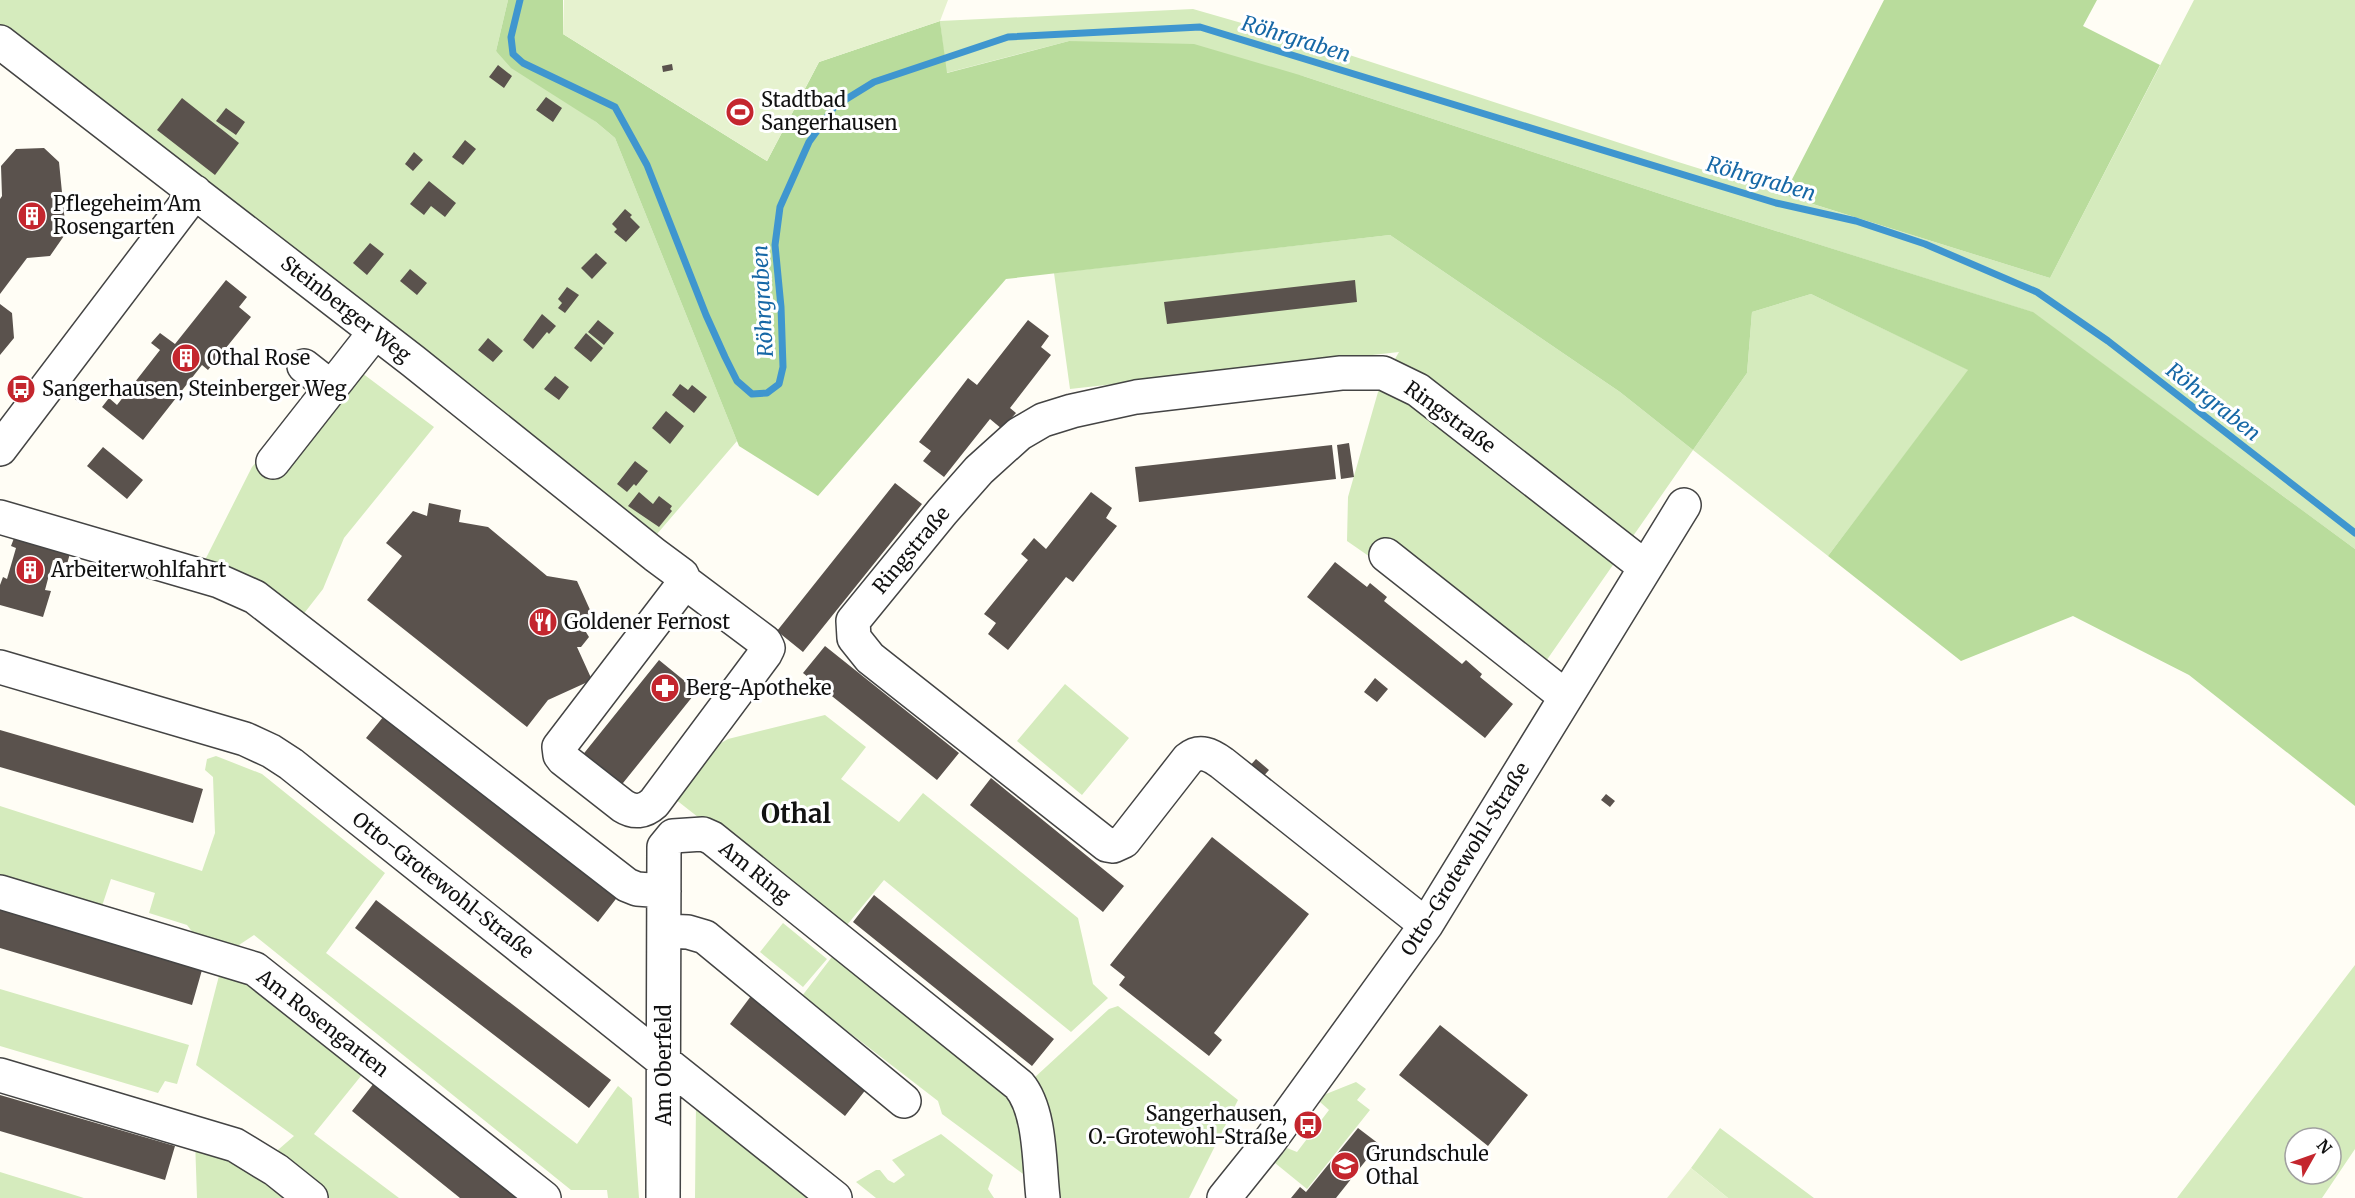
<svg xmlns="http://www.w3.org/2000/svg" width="2355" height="1198" font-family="Merriweather,serif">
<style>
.green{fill:#d5ebbd;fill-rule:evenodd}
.forest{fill:#b9dc9c}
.pitch{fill:#e6f2cf}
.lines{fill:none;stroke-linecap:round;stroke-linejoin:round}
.stream{stroke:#3f96cf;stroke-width:7}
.building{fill:#5a524d}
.minor-casing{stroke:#444;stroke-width:36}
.minor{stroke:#fff;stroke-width:33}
.labels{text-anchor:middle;stroke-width:6;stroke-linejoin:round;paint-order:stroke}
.poi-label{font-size:20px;fill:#111;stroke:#fff;text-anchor:start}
.street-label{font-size:20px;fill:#111;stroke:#fff}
.water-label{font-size:21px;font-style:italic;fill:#1768a6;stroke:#fff}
.district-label{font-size:26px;font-weight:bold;fill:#111;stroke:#fff}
</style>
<rect width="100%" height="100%" fill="#fffdf5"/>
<path class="green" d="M 0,0 L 508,0 L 496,51 L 596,122 L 615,138 L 737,441 L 657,534 L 0,25 Z
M 2194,0 L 2355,0 L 2355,549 L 2032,312 L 1694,205 L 1303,76 L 1069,41 L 946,73 L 940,21 L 1193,9 L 1328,48 L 1675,161 L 2050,278 Z
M 1390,235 L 1620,392 L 1693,450 L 1747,373 L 1752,312 L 1811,294 L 1969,370 L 1828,556 L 1693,450 L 1544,664 L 1373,559 L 1347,541 L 1348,497 L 1380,385 L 1399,352 L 1070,389 L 1054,273 Z
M 342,358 L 434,427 L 344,538 L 323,589 L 302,616 L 203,564 L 252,467 Z
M 1065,684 L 1129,738 L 1082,795 L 1017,741 Z
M 825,715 L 866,747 L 841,779 L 899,822 L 923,793 L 1078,918 L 1093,984 L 1108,998 L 1071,1032 L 884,880 L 842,931 L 831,922 L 835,915 L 807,893 L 802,899 L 675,799 L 714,747 L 728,739 Z
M 216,756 L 262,774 L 385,873 L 326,953 L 577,1144 L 618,1086 L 632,1098 L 639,1198 L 608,1198 L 607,1190 L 571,1190 L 254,935 L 227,953 L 203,946 L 187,925 L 149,913 L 155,893 L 111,879 L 101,909 L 0,877 L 0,806 L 202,871 L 215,833 L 213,777 L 205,770 L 207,759 Z
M 783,923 L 827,959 L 803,987 L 760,952 Z
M 838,949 L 1020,1102 L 1034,1182 L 942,1114 L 938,1101 L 802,996 Z
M 2355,965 L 2355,1149 L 2322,1198 L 2177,1198 ZM 2295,1138 L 2331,1138 L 2331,1174 L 2295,1174 Z
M 221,968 L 249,976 L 365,1071 L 314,1134 L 399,1198 L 325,1198 L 271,1156 L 294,1136 L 196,1065 Z
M 0,989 L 189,1045 L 177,1084 L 165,1081 L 158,1093 L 0,1046 Z
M 1118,1006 L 1238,1100 L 1189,1198 L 1048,1198 L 1034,1078 L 1109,1009 Z
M 1356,1082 L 1366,1089 L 1357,1100 L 1370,1110 L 1307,1189 L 1275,1163 L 1287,1148 L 1297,1152 L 1329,1110 L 1320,1102 L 1326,1094 Z
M 696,1103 L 817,1198 L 695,1198 Z
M 1720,1128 L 1814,1198 L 1728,1198 L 1691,1168 Z
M 941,1134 L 993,1175 L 988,1189 L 994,1198 L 876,1198 L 856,1182 L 876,1170 L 880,1170 L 888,1180 L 894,1183 L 905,1175 L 892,1160 Z
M 195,1140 L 293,1198 L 197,1198 Z
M 0,1172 L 84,1198 L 0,1198 Z"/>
<path class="forest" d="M 508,0 L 563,0 L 563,34 L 767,161 L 819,62 L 940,21 L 947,73 L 1069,41 L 1194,44 L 1303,76 L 1694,205 L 2033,312 L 2355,549 L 2355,806 L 2189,675 L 2073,616 L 1961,661 L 1828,556 L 1968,370 L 1811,294 L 1752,312 L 1747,373 L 1693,450 L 1620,392 L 1390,235 L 1006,279 L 818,496 L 739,446 L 615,138 L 596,122 L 511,68 L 496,51 Z
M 1884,0 L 2097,0 L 2083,26 L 2160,65 L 2050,278 L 1784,195 Z"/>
<path class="pitch" d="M 564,0 L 948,0 L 940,21 L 819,62 L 767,161 L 563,34 Z
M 1691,1168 L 1728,1198 L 1667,1198 Z"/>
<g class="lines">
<path class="stream" d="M 520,0 L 511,37 L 513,54 L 523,63 L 615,107 L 647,165 L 706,315 L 725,357 L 737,381 L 752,394 L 767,393 L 779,384 L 783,367 L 781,307 L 775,245 L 780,207 L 809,142 L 835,106 L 874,82 L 1008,37 L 1200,27 L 1776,203 L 1856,221 L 1925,244 L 2037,292 L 2108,341 L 2355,533"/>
</g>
<path class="building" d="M 672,64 L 673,70 L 663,72 L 662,66 Z
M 498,65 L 512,76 L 504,88 L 489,77 Z
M 546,97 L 562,108 L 553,122 L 536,110 Z
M 182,98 L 239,143 L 215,175 L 157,130 Z
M 226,108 L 245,122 L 236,135 L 216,121 Z
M 465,140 L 476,149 L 463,165 L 452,157 Z
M 44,148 L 59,162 L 66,233 L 50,256 L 27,258 L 0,294 L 0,199 L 2,196 L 1,166 L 16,149 Z
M 414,152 L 423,160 L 413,171 L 405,164 Z
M 429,181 L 456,203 L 445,217 L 431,206 L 424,215 L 410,204 Z
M 625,209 L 632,215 L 630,217 L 640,227 L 626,242 L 614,232 L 617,229 L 612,224 Z
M 370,243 L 384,254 L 367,275 L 353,263 Z
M 596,253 L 607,263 L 592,279 L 581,268 Z
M 410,269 L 427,283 L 417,295 L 400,281 Z
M 226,280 L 247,297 L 239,307 L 251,317 L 208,370 L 202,365 L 143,440 L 102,407 L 109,398 L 117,405 L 160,350 L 151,343 L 160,333 L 175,344 Z
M 1355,280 L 1357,302 L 1167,324 L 1164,302 Z
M 567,287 L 579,295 L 565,313 L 558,308 L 562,303 L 558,299 Z
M 0,304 L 12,313 L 14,338 L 0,355 Z
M 542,314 L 556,326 L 549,334 L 547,332 L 533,349 L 523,340 Z
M 598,320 L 614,333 L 604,345 L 588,332 Z
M 1028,320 L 1049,336 L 1041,347 L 1051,355 L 1010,408 L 1016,413 L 1002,429 L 990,419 L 944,477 L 923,461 L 931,451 L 919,442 L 968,378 L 977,385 Z
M 586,333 L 603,348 L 591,362 L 574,348 Z
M 488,338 L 503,351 L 493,362 L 478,350 Z
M 555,376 L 569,387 L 559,400 L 544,389 Z
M 680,384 L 688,390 L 692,385 L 707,397 L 694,413 L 672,395 Z
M 84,386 L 89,390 L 79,403 L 74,398 Z
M 666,411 L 684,426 L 670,444 L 652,428 Z
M 1349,443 L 1354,477 L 1341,479 L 1337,445 Z
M 1332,445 L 1336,479 L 1139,502 L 1135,467 Z
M 103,447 L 143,480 L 127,499 L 87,466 Z
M 635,461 L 648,471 L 636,486 L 634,484 L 627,492 L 617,484 Z
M 895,483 L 922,504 L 803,652 L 777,631 Z
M 639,492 L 653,504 L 659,496 L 672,506 L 670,509 L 672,511 L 659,527 L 628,506 Z
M 1091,492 L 1112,508 L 1106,518 L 1117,526 L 1073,582 L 1066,577 L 1008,650 L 988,634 L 996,623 L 984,614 L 1028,560 L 1021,554 L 1034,538 L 1046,549 Z
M 429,503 L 461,510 L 459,522 L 488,527 L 547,576 L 577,581 L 591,612 L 581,624 L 589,637 L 581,647 L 577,647 L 592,680 L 548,700 L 527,727 L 367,600 L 402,556 L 386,543 L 413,511 L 427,516 Z
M 16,533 L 71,550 L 67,564 L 53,560 L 45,590 L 51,591 L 43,617 L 0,605 L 0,585 L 3,577 L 7,579 L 16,548 L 11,546 Z
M 1335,562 L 1367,587 L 1370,583 L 1387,597 L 1384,601 L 1462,664 L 1466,660 L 1482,674 L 1480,677 L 1513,704 L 1485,738 L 1307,597 Z
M 825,646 L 959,753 L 937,780 L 803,673 Z
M 659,660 L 697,691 L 619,788 L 581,757 Z
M 1375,678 L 1388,689 L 1377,702 L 1364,692 Z
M 388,711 L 619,895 L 598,922 L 366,738 Z
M 0,730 L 203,789 L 193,823 L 0,767 Z
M 1256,759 L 1269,770 L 1261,779 L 1248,768 Z
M 991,778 L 1124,886 L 1103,912 L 970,805 Z
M 1606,794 L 1615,801 L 1610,807 L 1601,800 Z
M 1212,837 L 1309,914 L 1214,1033 L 1222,1040 L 1209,1056 L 1119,985 L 1125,977 L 1110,965 Z
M 874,895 L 1054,1039 L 1032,1066 L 853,922 Z
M 376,900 L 611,1080 L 589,1108 L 355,928 Z
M 0,910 L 202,970 L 192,1005 L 0,948 Z
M 751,996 L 867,1088 L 845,1116 L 730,1024 Z
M 1440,1025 L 1528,1095 L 1488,1146 L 1399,1075 Z
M 374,1083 L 517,1198 L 460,1198 L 352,1111 Z
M 0,1095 L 175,1146 L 165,1180 L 0,1131 Z
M 1358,1128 L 1379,1144 L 1336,1198 L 1291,1198 L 1300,1187 L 1306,1192 Z"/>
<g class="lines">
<g class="minor-casing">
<path id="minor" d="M 0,42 L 413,361 L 655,555 L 682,575 L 685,582 L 765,642 L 768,648 L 765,654 L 654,803 C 644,812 634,813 623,806 L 563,759 L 560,755 L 559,747 L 685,582
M 304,366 L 332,388
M 0,449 L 195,192
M 273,462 L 375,332
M 0,517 L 219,581 L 255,597 L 627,885 L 637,889 L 664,891
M 1386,555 L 1566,697
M 0,667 L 245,739 L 271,751 L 291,764 L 835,1198
M 0,892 L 255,969 L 544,1198
M 1426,925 L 1222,763 C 1211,755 1200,749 1188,759 L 1124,841 L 1113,846 L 1107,845 L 870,658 L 854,638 L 853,621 L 942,512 L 979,470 L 1019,434 L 1043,420 L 1072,411 L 1136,397 L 1341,373 L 1383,373 L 1418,390 L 1645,567
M 664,931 L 688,932 L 705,937 L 904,1101
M 0,1075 L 235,1145 L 276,1170 L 311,1198
M 663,1198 L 664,847 L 673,836 L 703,834 L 712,838 L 1019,1085 C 1041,1111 1039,1164 1043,1198
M 1224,1198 L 1269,1142 L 1426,925 L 1684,505"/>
</g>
<use href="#minor" class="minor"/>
</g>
<defs>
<g id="stadium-disc" transform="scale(1.5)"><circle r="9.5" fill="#c4262e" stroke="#fff"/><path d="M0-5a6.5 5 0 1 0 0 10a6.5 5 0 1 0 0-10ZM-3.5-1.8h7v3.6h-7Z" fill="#fff"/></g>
<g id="building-disc" transform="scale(1.5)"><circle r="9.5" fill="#c4262e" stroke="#fff"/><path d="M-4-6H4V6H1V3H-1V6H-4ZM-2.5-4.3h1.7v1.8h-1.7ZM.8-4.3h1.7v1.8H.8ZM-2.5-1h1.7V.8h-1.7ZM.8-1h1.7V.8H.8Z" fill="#fff"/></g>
<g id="bus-disc" transform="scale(1.5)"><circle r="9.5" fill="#c4262e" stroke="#fff"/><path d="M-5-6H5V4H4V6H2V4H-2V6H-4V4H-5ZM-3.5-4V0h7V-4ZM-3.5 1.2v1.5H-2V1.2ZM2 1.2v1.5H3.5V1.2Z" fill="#fff"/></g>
<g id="restaurant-disc" transform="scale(1.5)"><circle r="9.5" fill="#c4262e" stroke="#fff"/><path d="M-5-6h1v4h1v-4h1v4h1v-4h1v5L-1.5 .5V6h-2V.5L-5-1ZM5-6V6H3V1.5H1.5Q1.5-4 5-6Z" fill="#fff"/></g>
<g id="pharmacy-disc" transform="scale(1.5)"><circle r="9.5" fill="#c4262e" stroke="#fff"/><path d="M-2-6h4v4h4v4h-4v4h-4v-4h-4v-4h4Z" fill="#fff"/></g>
<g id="school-disc" transform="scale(1.5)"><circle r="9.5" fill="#c4262e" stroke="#fff"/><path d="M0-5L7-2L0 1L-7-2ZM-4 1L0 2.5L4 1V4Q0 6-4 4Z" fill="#fff"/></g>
</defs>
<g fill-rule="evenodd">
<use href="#stadium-disc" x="740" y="112"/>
<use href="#building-disc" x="32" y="216"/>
<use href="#building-disc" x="186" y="358"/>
<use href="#bus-disc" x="21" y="389"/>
<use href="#building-disc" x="30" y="570"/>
<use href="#restaurant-disc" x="543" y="622"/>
<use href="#pharmacy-disc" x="665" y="688"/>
<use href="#bus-disc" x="1308" y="1125"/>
<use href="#school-disc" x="1345" y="1166"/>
</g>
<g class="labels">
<g class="poi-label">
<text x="761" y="107">Stadtbad<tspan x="761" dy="23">Sangerhausen</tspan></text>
<text x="53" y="211">Pflegeheim Am<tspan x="53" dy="23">Rosengarten</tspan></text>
<text x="207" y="365">Othal Rose</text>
<text x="42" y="396">Sangerhausen, Steinberger Weg</text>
<text x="51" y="577">Arbeiterwohlfahrt</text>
<text x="564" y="629">Goldener Fernost</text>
<text x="686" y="695">Berg-Apotheke</text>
<text x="1287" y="1121" text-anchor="end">Sangerhausen,<tspan x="1287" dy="23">O.-Grotewohl-Straße</tspan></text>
<text x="1366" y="1161">Grundschule<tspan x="1366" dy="23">Othal</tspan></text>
</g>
<g class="street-label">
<text transform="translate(346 309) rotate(38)" y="7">Steinberger Weg</text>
<text transform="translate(1450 417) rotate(36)" y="7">Ringstraße</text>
<text transform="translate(911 550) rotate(-50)" y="7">Ringstraße</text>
<text transform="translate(1465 859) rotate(-58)" y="7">Otto-Grotewohl-Straße</text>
<text transform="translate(755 872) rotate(39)" y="7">Am Ring</text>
<text transform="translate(443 885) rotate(38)" y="7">Otto-Grotewohl-Straße</text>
<text transform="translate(323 1023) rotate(38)" y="7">Am Rosengarten</text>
<text transform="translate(664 1065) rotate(-90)" y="7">Am Oberfeld</text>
</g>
<g class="water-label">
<text transform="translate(1296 39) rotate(17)" y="7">Röhrgraben</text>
<text transform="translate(1761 179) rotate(16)" y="7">Röhrgraben</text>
<text transform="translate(763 301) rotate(-93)" y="7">Röhrgraben</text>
<text transform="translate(2213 402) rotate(38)" y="7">Röhrgraben</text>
</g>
<g class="district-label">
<text x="796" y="823">Othal</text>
</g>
</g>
<g transform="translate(2313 1156) rotate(50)"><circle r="28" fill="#ffffff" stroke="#a0a0a0" stroke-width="1.5"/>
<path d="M0-4.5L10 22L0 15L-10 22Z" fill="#c4262e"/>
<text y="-9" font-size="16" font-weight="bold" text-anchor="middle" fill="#111111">N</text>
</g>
</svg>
